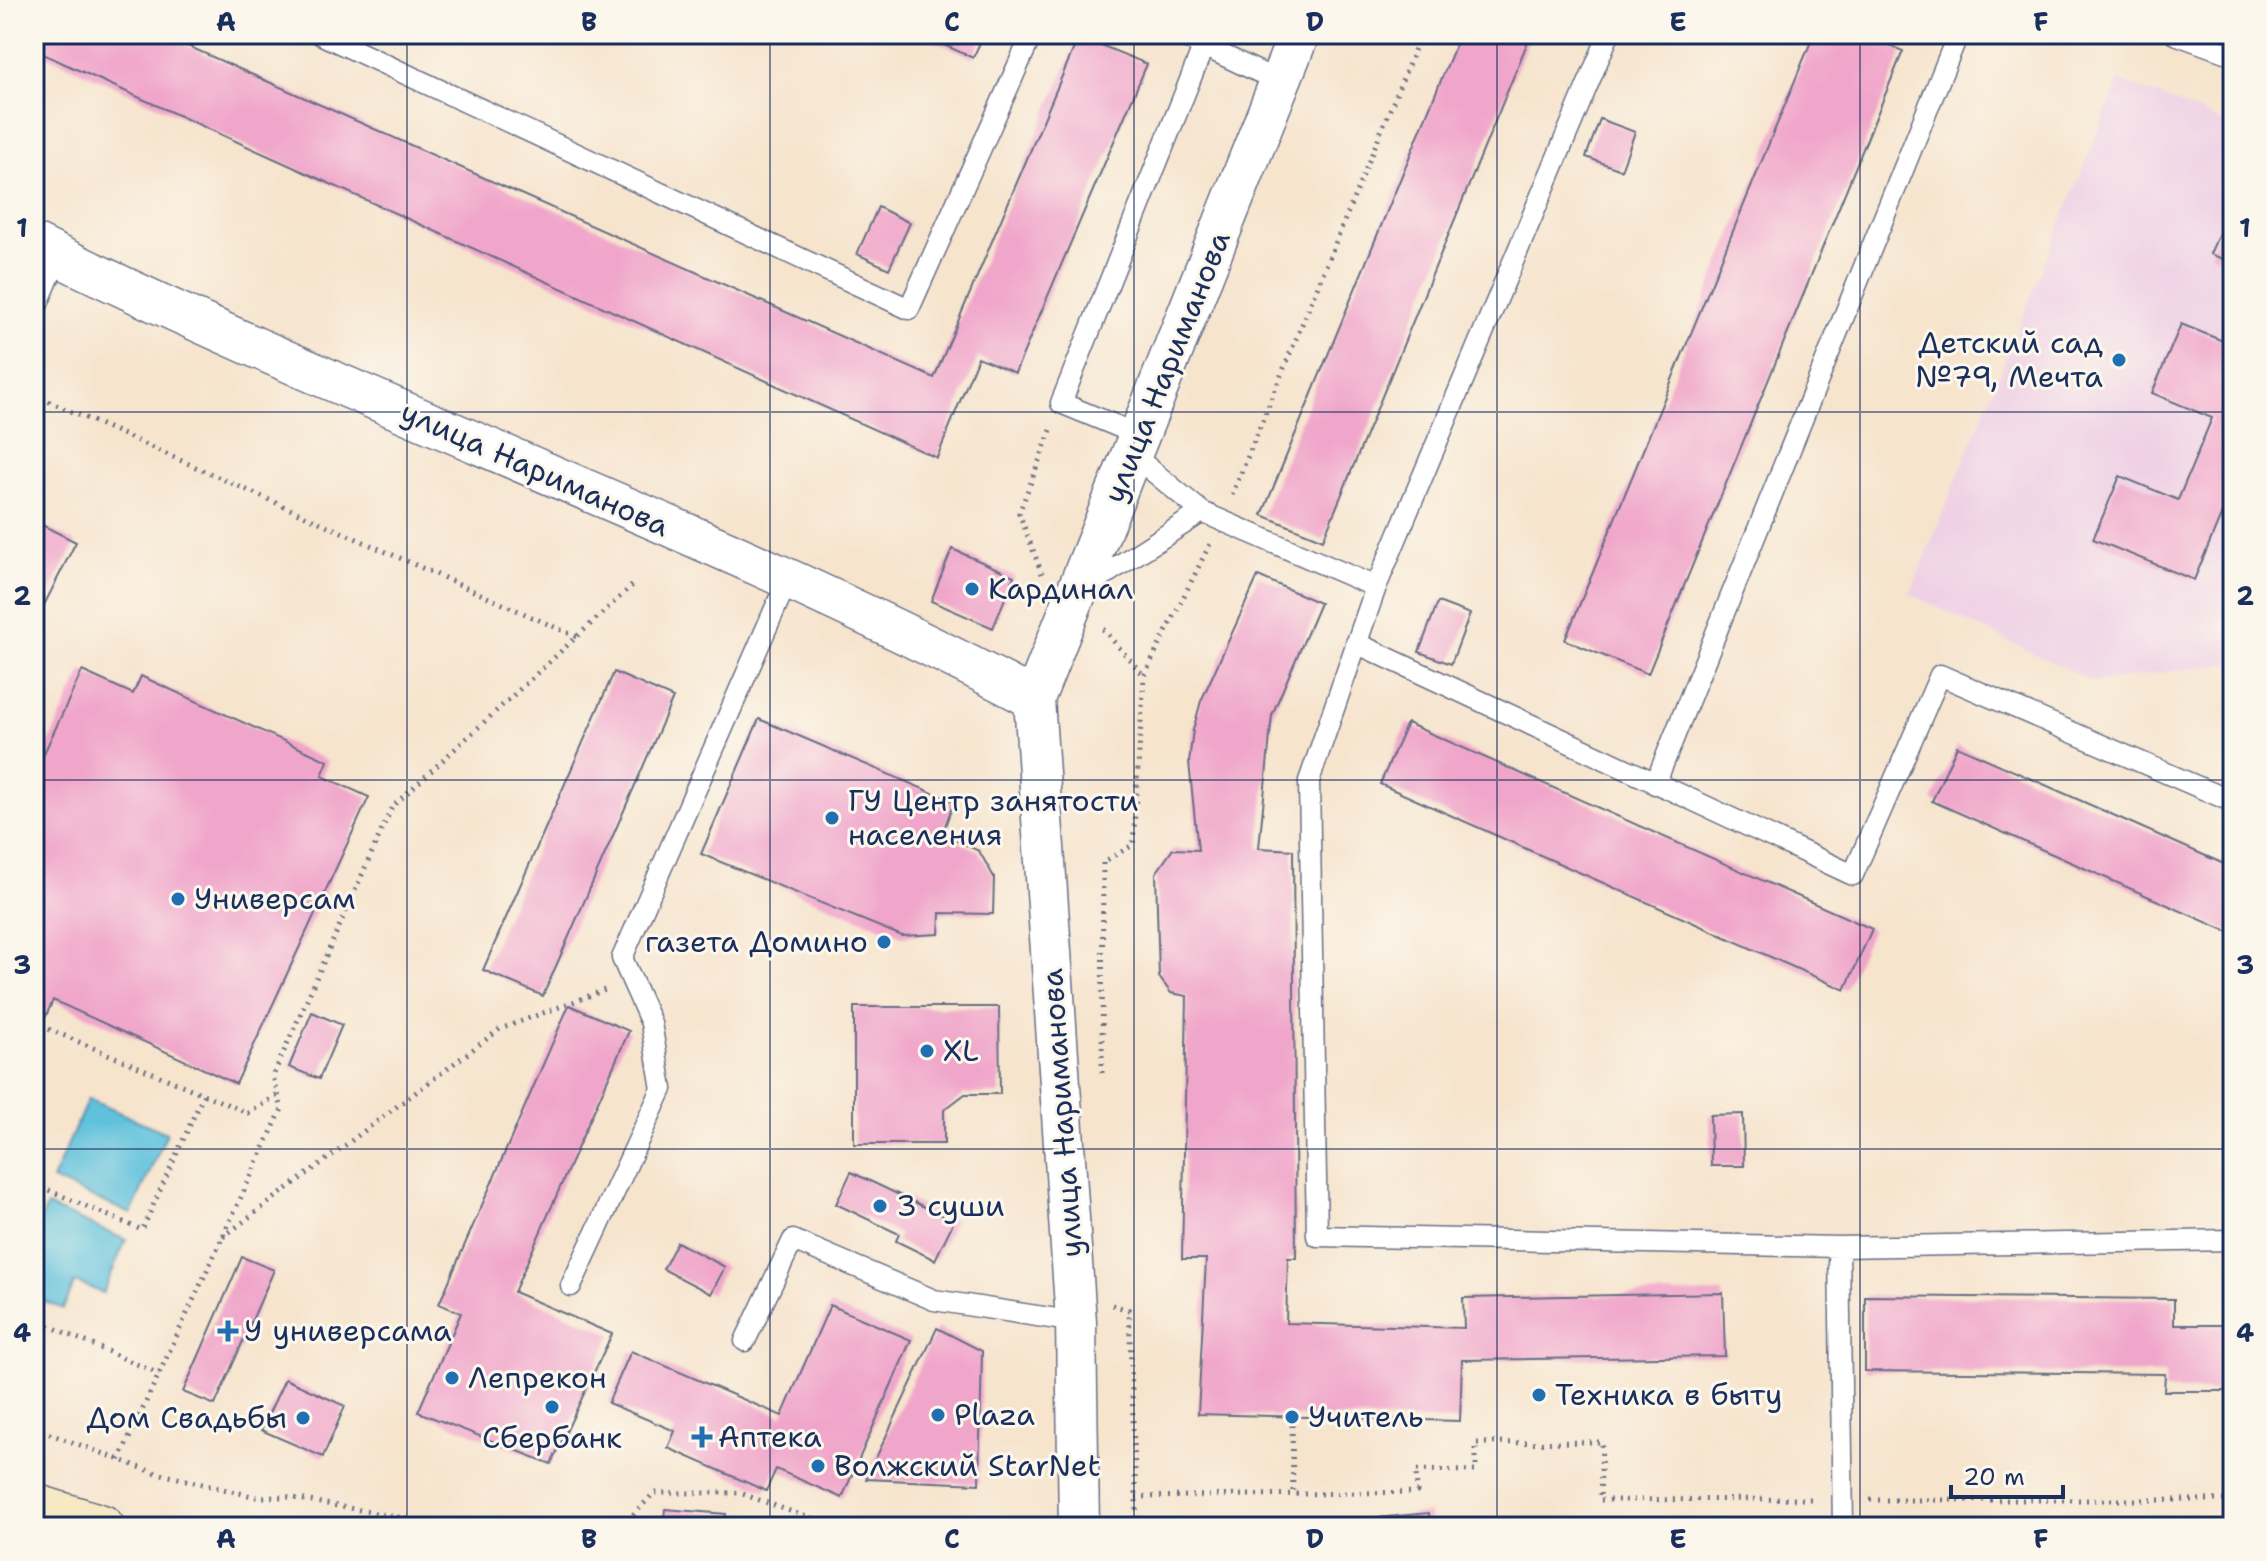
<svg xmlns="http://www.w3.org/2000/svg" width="2267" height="1561" font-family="'Shantell Sans',sans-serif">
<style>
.built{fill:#efd0e5}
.water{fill:#5ec1dc;stroke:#3c789d;stroke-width:2}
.building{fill:#f0a6ca}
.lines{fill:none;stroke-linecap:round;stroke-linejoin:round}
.lane-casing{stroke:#686e85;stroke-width:23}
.street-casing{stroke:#686e85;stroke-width:43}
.secondary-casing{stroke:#686e85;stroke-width:47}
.path{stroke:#686e85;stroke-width:5;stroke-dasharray:2 6;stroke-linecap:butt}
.lane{stroke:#fff;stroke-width:20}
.street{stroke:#fff;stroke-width:40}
.secondary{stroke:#f6e9c3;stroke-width:44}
.grid{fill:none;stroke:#1b2f5e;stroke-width:2;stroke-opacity:0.55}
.poi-dot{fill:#1f6fb2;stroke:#fbf7ec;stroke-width:3}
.labels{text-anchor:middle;stroke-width:6;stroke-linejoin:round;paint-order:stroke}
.poi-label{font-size:30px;fill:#1b2f5e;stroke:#fbf7ec;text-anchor:start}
.street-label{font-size:30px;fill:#1b2f5e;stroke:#fbf7ec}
.neatline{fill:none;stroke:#1b2f5e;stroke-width:3}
.grid-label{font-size:26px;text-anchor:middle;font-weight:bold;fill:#1b2f5e}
</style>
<rect width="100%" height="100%" fill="#fbf7ec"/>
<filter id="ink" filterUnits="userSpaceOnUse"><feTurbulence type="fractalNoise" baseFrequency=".0125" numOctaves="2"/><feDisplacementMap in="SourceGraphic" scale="16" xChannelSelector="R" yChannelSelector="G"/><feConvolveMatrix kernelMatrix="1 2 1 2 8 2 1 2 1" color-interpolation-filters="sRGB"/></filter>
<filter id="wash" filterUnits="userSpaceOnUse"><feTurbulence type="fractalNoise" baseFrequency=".006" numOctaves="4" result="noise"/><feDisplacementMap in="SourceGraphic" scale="32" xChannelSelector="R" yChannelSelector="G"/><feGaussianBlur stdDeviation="1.8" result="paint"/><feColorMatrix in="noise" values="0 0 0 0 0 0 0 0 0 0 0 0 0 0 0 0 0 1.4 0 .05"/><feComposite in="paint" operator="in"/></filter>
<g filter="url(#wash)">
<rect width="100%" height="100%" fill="#f6e4cd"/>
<path class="built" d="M 2119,80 L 2233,126 L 2233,663 L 2093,682 L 1910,594 Z"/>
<path class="water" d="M 88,1099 L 167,1133 L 131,1214 L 52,1180 Z
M 47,1206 L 126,1240 L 103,1293 L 75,1282 L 63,1309 L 34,1297 L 34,1217 L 41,1220 Z"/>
<g id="blocks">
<path class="building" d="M 34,34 L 161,34 L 934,378 L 1079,36 L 1147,64 L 1015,373 L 978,357 L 937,458 L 34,50 Z
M 920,34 L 984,34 L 973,58 Z
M 1460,34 L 1531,34 L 1323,540 L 1262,515 Z
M 1814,34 L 1861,34 L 1903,51 L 1648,674 L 1565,640 Z
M 1600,119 L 1635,132 L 1621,170 L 1586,157 Z
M 2233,201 L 2233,263 L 2210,254 Z
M 878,207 L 910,223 L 889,269 L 857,254 Z
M 2181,324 L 2233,345 L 2233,517 L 2222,513 L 2194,580 L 2093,539 L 2120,476 L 2178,500 L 2212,418 L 2152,393 Z
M 34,521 L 76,542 L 36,621 L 34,620 Z
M 952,549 L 1014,576 L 993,628 L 931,601 Z
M 1258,576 L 1320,603 L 1272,715 L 1259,848 L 1293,850 L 1296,1258 L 1288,1258 L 1286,1323 L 1464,1328 L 1463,1298 L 1723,1293 L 1725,1356 L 1462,1360 L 1460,1421 L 1198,1414 L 1206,1259 L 1182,1259 L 1187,996 L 1171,993 L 1159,977 L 1156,873 L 1173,849 L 1198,850 L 1189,762 L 1193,730 L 1201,701 Z
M 1438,602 L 1470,614 L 1451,664 L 1419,652 Z
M 82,671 L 133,694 L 141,676 L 328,761 L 322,776 L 369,797 L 236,1084 L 53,1000 L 46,1016 L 34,1011 L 34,775 Z
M 614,672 L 673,698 L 543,996 L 483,970 Z
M 759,719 L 954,802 L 942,834 L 979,851 L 994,877 L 993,914 L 940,913 L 939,934 L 902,936 L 701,854 Z
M 1407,723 L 1872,929 L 1845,990 L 1380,784 Z
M 1957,746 L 2233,868 L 2233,934 L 1932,801 Z
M 569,1005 L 629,1031 L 514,1292 L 612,1334 L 551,1464 L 418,1412 L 461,1313 L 439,1304 Z
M 854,1007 L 999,1007 L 1000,1094 L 965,1094 L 944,1110 L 944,1144 L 854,1144 Z
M 312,1012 L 342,1025 L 319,1079 L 289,1067 Z
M 1743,1114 L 1744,1166 L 1711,1166 L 1710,1115 Z
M 851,1172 L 954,1221 L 935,1260 L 896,1241 L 899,1234 L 836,1204 Z
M 677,1242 L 725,1267 L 711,1294 L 663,1269 Z
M 242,1257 L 274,1270 L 215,1405 L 183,1392 Z
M 1865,1296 L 2174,1299 L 2174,1325 L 2233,1325 L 2233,1391 L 2164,1391 L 2165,1374 L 1865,1371 Z
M 830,1305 L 911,1340 L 842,1498 L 776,1469 L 766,1491 L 668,1448 L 675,1431 L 608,1403 L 631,1351 L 782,1416 Z
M 937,1328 L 982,1351 L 979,1484 L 866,1479 Z
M 285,1379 L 345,1406 L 323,1457 L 261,1430 Z
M 665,1509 L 726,1514 L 724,1527 L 663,1527 Z
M 1429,1513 L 1430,1527 L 1345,1527 L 1344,1521 Z"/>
</g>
</g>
<g filter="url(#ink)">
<use href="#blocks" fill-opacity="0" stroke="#686e85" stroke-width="2"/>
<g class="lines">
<g class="lane-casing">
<path id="lane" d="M 320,34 L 909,309 L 1032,34
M 1178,34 L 1280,82
M 1609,34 L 1376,587 L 1309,781 L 1317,1236 L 1839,1247 L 2233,1240
M 2175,34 L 2233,55
M 34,313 L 58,256
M 1141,436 L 1061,403 L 1204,45
M 1133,455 L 1202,512 L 1376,587
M 1084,588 L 1202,512
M 1356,643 L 1853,875 L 1940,675 L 2233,802
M 1655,784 L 1958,34
M 1839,1247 L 1843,1527
M 571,1286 L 662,1089 L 651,1023 L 622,958 L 788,579
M 745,1341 L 793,1240 L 934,1300 L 1076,1322"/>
</g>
<g class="street-casing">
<path id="street" d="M 34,244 C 362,406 710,528 1034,699
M 1079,1527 L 1076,1322 L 1034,699 L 1299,34"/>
</g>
<g class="secondary-casing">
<path id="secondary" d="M 34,1506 L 102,1527"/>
</g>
<path class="path" d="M 34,395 L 577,637
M 1232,495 L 1421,34
M 1042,574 L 1019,513 L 1051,430
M 1103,629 L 1144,676
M 34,1023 L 248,1113 L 278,1095
M 1102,1073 L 1103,862 L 1133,845 L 1144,676 L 1210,544
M 34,1184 L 142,1230 L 204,1094
M 223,1237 L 500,1029 L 605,990
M 1112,1305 L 1129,1310 L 1137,1527
M 34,1319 L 159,1374
M 1292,1417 L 1293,1495
M 34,1428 L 153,1472 L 256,1497 L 288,1497 L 453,1527
M 119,1460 L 282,1109 L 273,1076 L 392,807 L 635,583
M 1136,1497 L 1417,1492 L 1416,1470 L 1476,1471 L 1476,1443 L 1602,1442 L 1600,1500 L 1816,1499
M 1870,1500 L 2233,1500
M 622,1527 L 654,1493 L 740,1493 L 834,1527"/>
<use href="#lane" class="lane"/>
<use href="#street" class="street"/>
<use href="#secondary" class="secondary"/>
</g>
</g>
<path class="grid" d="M 407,34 L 407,1527M 770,34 L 770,1527M 1134,34 L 1134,1527M 1497,34 L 1497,1527M 1860,34 L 1860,1527M 34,412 L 2233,412M 34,780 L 2233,780M 34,1149 L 2233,1149"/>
<g class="poi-dot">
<circle cx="2119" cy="360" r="8"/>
<circle cx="972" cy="589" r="8"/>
<circle cx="832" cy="818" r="8"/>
<circle cx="178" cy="899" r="8"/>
<circle cx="884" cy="942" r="8"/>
<circle cx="927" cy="1051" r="8"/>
<circle cx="880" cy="1206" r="8"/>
<path d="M224 1319h8v8h8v8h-8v8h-8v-8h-8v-8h8z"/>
<circle cx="452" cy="1378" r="8"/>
<circle cx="1539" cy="1395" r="8"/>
<circle cx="552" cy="1407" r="8"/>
<circle cx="938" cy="1415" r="8"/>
<circle cx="1292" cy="1417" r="8"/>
<circle cx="303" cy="1418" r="8"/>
<path d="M698 1425h8v8h8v8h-8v8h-8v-8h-8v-8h8z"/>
<circle cx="818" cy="1466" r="8"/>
</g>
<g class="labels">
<g class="poi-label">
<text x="2103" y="353" text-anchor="end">Детский сад<tspan x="2103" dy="34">№79, Мечта</tspan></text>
<text x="988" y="599">Кардинал</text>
<text x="848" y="811">ГУ Центр занятости<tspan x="848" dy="34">населения</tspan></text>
<text x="194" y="909">Универсам</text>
<text x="868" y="952" text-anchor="end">газета Домино</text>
<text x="943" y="1061">XL</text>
<text x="896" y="1216">3 суши</text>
<text x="244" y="1341">У универсама</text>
<text x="468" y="1388">Лепрекон</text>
<text x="1555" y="1405">Техника в быту</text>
<text x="954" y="1425">Plaza</text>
<text x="1308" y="1427">Учитель</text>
<text x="287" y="1428" text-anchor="end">Дом Свадьбы</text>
<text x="718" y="1447">Аптека</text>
<text x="552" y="1448" text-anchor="middle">Сбербанк</text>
<text x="834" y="1476">Волжский StarNet</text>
</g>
<g class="street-label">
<text transform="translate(1167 367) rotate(-68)" y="10">улица Нариманова</text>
<text transform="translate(535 469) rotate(24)" y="10">улица Нариманова</text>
<text transform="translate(1062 1113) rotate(-94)" y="10">улица Нариманова</text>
</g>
</g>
<rect width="2267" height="1561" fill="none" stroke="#fbf7ec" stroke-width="88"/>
<path d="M1951 1485v12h112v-12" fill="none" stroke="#1b2f5e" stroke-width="4"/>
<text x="1963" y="1485" font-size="24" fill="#1b2f5e" stroke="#fbf7ec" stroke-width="6" paint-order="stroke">20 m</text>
<rect x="44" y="44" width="2179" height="1473" class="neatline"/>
<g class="grid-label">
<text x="226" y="31">A</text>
<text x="589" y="31">B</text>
<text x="952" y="31">C</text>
<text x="1315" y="31">D</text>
<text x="1678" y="31">E</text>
<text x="2041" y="31">F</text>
<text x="22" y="237">1</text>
<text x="2245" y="237">1</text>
<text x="22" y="605">2</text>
<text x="2245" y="605">2</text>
<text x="22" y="974">3</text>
<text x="2245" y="974">3</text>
<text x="22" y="1342">4</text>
<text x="2245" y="1342">4</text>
<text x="226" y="1548">A</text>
<text x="589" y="1548">B</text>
<text x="952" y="1548">C</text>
<text x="1315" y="1548">D</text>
<text x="1678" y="1548">E</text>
<text x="2041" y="1548">F</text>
</g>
</svg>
